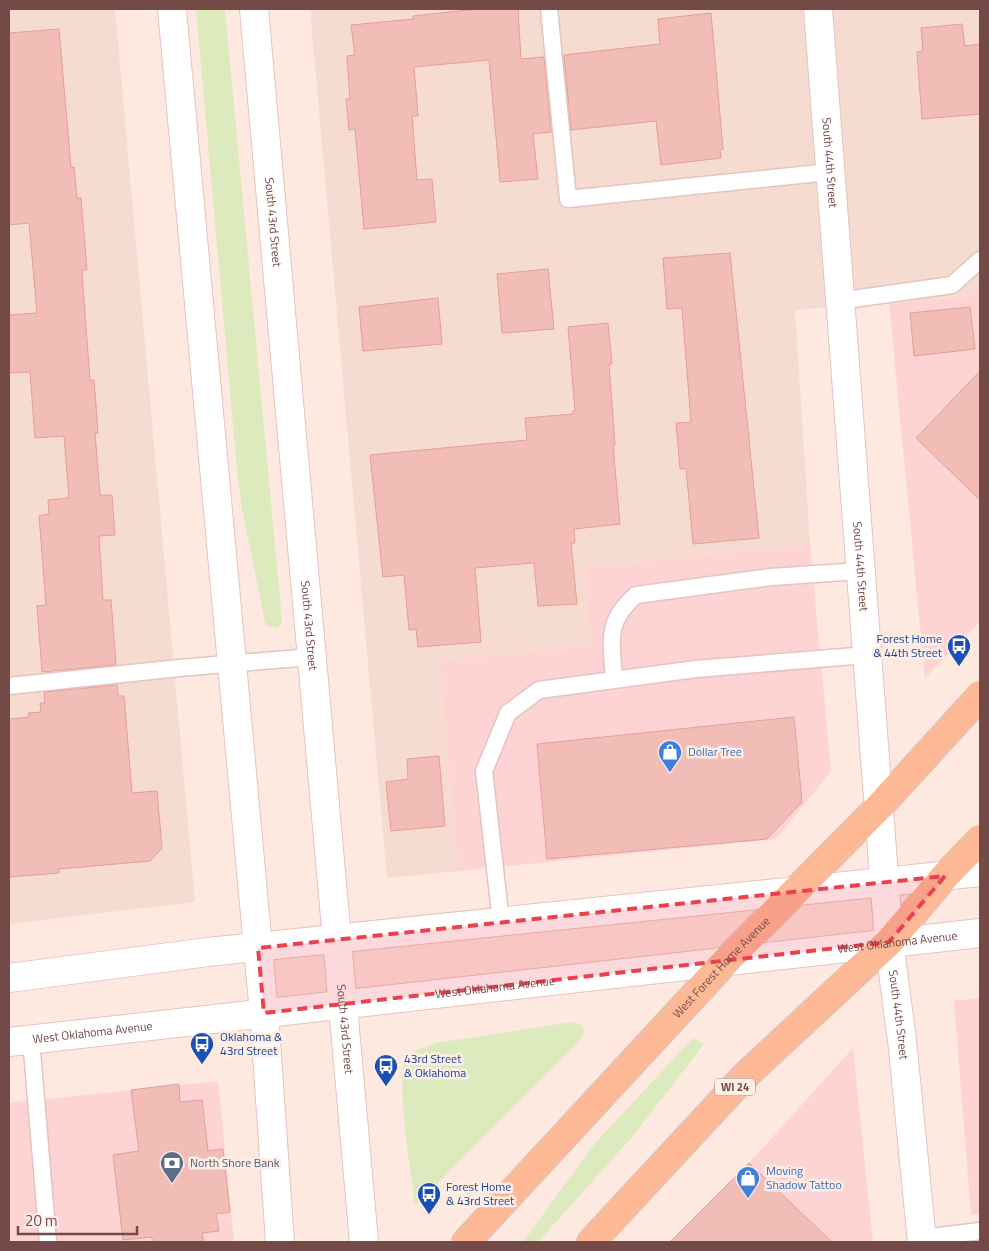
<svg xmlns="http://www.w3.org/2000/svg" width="989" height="1251" font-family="'Titillium Web',sans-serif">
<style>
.residential{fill:#f6dbd1}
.commercial{fill:#fdd3d3}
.green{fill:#ddeabe}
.building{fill:#f3bdb7;stroke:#e69d97}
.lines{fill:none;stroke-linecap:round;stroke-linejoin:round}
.lane-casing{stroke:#e3c5bf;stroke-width:19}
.street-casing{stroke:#e3c5bf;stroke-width:30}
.secondary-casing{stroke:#e8c3bc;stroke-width:30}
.primary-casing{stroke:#d5c9c8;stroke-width:30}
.lane{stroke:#fff;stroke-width:16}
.street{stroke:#fff;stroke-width:28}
.secondary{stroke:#fff;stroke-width:28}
.primary{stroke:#fdb896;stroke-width:28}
.marked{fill:#ea414e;fill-opacity:0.2;stroke:#ea414e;stroke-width:4;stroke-dasharray:10 6;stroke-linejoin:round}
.labels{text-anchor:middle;stroke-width:5;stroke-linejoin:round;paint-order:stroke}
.shield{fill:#ffeee6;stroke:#9e7b77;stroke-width:1}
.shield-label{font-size:11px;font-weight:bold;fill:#744a47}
.street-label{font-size:12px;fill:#744a47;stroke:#ffeee6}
.transit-label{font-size:12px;fill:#164399;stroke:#ffeee6;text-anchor:start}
.shop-label{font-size:12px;fill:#366cbe;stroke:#ffeee6;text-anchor:start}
.service-label{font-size:12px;fill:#4e5e75;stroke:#ffeee6;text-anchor:start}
</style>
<rect width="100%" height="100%" fill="#fde9e0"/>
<path class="residential" d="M 9,9 L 115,9 L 195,902 L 9,924 Z
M 310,9 L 980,9 L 980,286 L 970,296 L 795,310 L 810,544 L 584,568 L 590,646 L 439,661 L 458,871 L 387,878 Z"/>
<path class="commercial" d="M 980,285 L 980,622 L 925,678 L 889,303 L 970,296 Z
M 810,544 L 831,771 L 776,839 L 458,871 L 439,661 L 590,646 L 584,568 Z
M 980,998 L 980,1214 L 971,1215 L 954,1001 Z
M 853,1048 L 873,1242 L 674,1242 L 672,1240 L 749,1163 Z
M 218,1081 L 234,1242 L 9,1242 L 9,1103 Z"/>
<path class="green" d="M 196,9 L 225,9 L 282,621 L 278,628 L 266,626 L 242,509 L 237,470 Z
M 572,1022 L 580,1024 L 585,1030 L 581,1039 L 415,1206 C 411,1167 396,1092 405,1057 L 414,1051 L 436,1043 Z
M 693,1038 L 704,1044 L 633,1136 L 538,1242 L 523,1242 L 596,1142 Z"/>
<path class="building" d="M 478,9 L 518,9 L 521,59 L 544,57 L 551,132 L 533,134 L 538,179 L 500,182 L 489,60 L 414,67 L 418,116 L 412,116 L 417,180 L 432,179 L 436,222 L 364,229 L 355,129 L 349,130 L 346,99 L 350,99 L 347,56 L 355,55 L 351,25 L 413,19 L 413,16 Z
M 711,13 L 723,149 L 720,150 L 721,158 L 661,165 L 656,121 L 571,130 L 564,55 L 660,44 L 658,19 Z
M 962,24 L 965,46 L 980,44 L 980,114 L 922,119 L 917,52 L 923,51 L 921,28 Z
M 59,29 L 71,168 L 74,167 L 77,198 L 81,198 L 87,270 L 82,270 L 83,288 L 90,380 L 94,380 L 98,433 L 95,433 L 100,495 L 112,495 L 115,535 L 99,536 L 103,600 L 111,600 L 116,665 L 42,672 L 37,606 L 46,605 L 39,516 L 49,514 L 48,500 L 69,498 L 64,436 L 35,438 L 30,372 L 9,373 L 9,315 L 37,313 L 29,223 L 9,225 L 9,33 Z
M 730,253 L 759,538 L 693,544 L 686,468 L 680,469 L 676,423 L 691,422 L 682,308 L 667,309 L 663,258 Z
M 548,269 L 554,329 L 502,333 L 497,274 Z
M 438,298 L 442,344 L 363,351 L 359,307 Z
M 970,307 L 975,349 L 914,356 L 910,313 Z
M 608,323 L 612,364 L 609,364 L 615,445 L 613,445 L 620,524 L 574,529 L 575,543 L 571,543 L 577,604 L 538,606 L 534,563 L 475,568 L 481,642 L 418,647 L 416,629 L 409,630 L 404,575 L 383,577 L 370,455 L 527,440 L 525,418 L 573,414 L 573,411 L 575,411 L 568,327 Z
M 980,371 L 980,500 L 916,438 Z
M 117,685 L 118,696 L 124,696 L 132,793 L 157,791 L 162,848 L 150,861 L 59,869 L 59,873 L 9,877 L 9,719 L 29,717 L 28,713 L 41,712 L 40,703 L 45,703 L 44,692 Z
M 794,717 L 802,802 L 767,839 L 547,859 L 537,744 Z
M 439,756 L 445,826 L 391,831 L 386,782 L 408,779 L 407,759 Z
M 179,1084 L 180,1102 L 202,1100 L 208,1151 L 223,1149 L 230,1212 L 216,1214 L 219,1231 L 202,1233 L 204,1242 L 152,1242 L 152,1237 L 123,1240 L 113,1155 L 139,1151 L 131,1090 Z
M 749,1163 L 832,1242 L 670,1242 Z"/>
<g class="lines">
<g class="lane-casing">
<path id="lane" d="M 549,9 L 568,199 L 829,172
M 839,301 L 952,285 L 980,260
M 614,680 C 612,642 604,623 636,595 L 771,577 L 860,571
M 9,686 L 179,668 L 311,657
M 501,922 L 484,771 L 508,713 L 539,690 L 696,669 L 867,655
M 31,1039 L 48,1242
M 922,1238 L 980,1231"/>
</g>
<g class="street-casing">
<g id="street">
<path id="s1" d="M 818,9 L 889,942 L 902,1040 L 922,1242"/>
</g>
</g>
<g class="secondary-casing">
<g id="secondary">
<path d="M 172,9 L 264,1013 L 280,1242"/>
<path id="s2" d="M 254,9 L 364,1242"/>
<path d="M 9,978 L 208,952 L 980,872"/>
<path id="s3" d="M 9,1042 L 980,933"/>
</g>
</g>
<g class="primary-casing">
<g id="primary">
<path id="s4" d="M 466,1242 L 726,961 L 879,807 L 980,696"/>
<path d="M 591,1242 L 747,1074 L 889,942 L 945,876 L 980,840"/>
</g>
</g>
<use href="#lane" class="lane"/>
<use href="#street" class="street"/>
<use href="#secondary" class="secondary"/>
<use href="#primary" class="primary"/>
</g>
<path class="marked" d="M 945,876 L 889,942 L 264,1013 L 258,948 Z"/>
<defs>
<g id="bus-pin" transform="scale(1.25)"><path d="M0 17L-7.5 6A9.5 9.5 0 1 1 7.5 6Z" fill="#1a4fb4" stroke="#ffeee6"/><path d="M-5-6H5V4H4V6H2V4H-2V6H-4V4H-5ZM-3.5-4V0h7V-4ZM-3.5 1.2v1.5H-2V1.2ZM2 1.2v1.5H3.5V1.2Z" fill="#fff"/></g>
<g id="shop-pin" transform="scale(1.25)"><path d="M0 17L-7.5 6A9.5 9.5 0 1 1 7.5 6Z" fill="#3f7fe0" stroke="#ffeee6"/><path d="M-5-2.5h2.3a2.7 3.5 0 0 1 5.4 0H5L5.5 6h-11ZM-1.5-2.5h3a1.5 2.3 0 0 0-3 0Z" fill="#fff"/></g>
<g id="bank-pin" transform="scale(1.25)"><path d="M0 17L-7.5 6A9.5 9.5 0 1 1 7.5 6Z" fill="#5c6f8a" stroke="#ffeee6"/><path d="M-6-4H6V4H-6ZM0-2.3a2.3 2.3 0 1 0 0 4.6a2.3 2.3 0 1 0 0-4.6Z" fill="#fff"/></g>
</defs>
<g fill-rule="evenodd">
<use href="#bus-pin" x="959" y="646"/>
<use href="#shop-pin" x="670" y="752"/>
<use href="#bus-pin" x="202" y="1044"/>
<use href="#bus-pin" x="386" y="1066"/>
<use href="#bank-pin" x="172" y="1163"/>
<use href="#shop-pin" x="748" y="1178"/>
<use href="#bus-pin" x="429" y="1194"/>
</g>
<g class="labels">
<rect class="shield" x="715" y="1078.5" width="40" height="17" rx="4"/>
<g class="shield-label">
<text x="735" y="1091">WI 24</text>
</g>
<g class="street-label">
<text dy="4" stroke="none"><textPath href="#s1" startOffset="154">South 44th Street</textPath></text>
<text dy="4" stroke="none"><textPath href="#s2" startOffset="214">South 43rd Street</textPath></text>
<text dy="4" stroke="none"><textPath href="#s1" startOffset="559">South 44th Street</textPath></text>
<text dy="4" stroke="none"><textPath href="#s2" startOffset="619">South 43rd Street</textPath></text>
<text dy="4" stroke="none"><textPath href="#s3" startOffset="894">West Oklahoma Avenue</textPath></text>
<text dy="4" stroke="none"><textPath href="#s4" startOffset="375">West Forest Home Avenue</textPath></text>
<text dy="4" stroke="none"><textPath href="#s3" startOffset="489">West Oklahoma Avenue</textPath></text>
<text dy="4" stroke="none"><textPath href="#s1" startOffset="1009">South 44th Street</textPath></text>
<text dy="4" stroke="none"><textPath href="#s2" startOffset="1024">South 43rd Street</textPath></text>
<text dy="4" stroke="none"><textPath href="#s3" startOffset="84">West Oklahoma Avenue</textPath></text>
</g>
<g class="transit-label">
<text x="942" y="643" text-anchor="end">Forest Home<tspan x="942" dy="14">&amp; 44th Street</tspan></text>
<text x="220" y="1041">Oklahoma &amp;<tspan x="220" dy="14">43rd Street</tspan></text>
<text x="404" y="1063">43rd Street<tspan x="404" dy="14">&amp; Oklahoma</tspan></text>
<text x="446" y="1191">Forest Home<tspan x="446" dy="14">&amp; 43rd Street</tspan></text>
</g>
<g class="shop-label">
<text x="688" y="756">Dollar Tree</text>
<text x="766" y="1175">Moving<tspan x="766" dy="14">Shadow Tattoo</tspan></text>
</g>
<g class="service-label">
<text x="190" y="1167">North Shore Bank</text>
</g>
</g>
<rect width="989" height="1251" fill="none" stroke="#744a47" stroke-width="20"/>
<path d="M18 1226v8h119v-8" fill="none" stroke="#744a47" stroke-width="2.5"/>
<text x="25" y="1226" font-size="15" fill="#744a47" stroke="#ffeee6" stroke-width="4" paint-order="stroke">20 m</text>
</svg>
